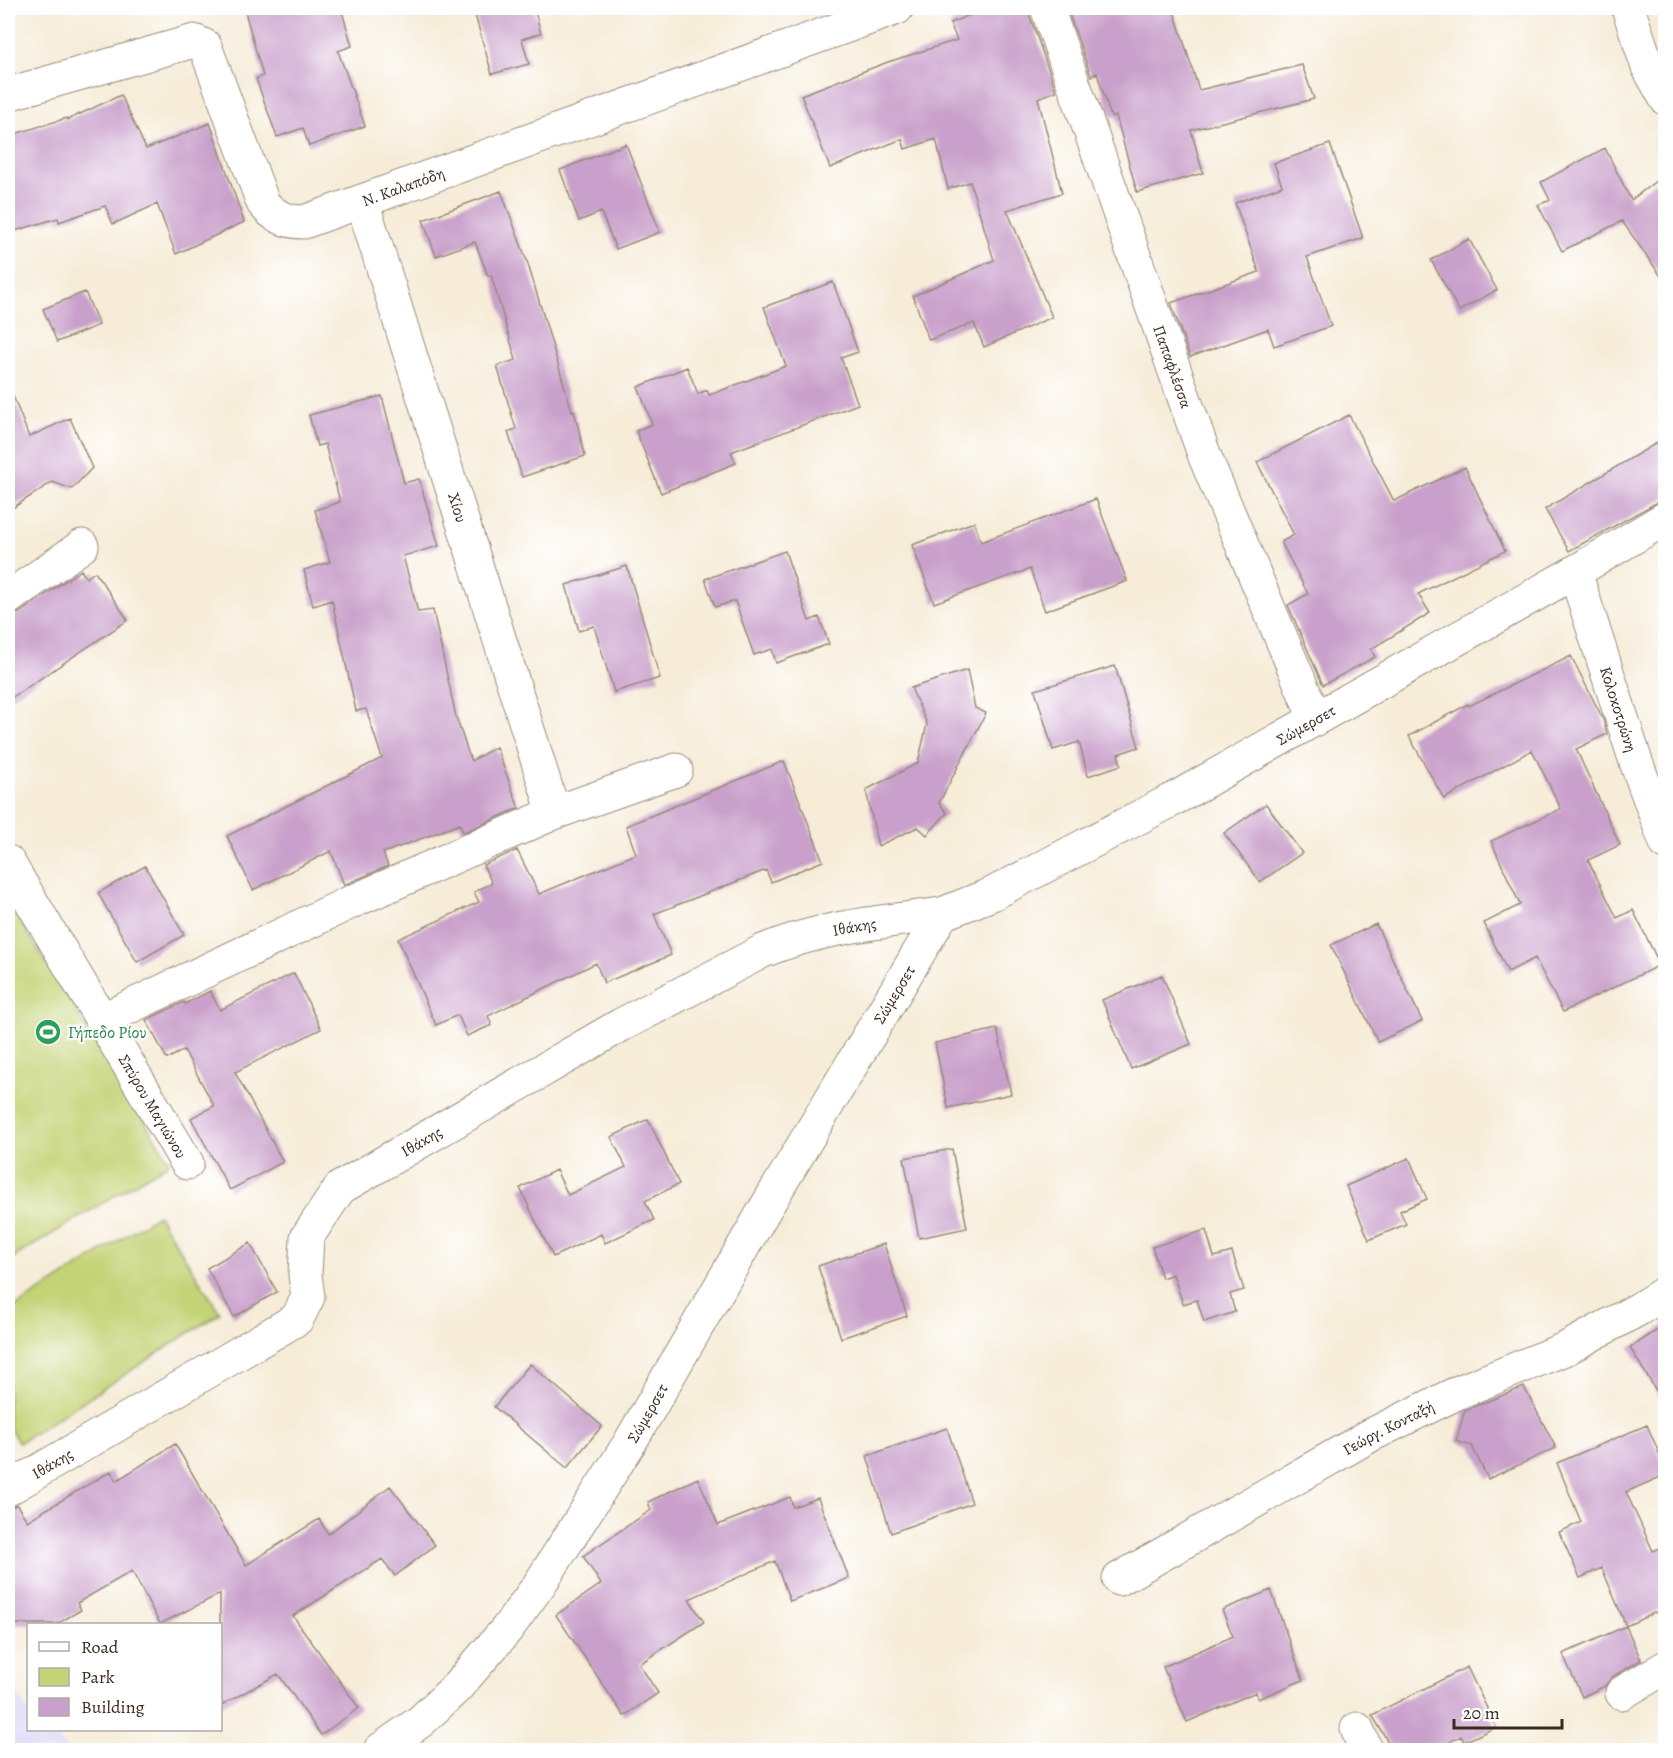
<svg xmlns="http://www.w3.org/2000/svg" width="1673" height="1758" font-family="Alegreya,serif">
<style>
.built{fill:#dbd6f7}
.green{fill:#c3d375;stroke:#7f7e4a;stroke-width:1.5}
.building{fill:#c9a0cb}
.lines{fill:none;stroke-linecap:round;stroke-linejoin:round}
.minor-casing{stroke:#988b7b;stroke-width:35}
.minor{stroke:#fff;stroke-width:33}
.labels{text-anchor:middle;stroke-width:4.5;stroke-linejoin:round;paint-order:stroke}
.street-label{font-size:16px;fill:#3b2a1e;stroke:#fff}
.leisure-label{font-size:16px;fill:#27864d;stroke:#fff;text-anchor:start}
</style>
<rect width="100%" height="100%" fill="#fff"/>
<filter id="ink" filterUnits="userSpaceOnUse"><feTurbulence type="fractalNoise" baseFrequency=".0167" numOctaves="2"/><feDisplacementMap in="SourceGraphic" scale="12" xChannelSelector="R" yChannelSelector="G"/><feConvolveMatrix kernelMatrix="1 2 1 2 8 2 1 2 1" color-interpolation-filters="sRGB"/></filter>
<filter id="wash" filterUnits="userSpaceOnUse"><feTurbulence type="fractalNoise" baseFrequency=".008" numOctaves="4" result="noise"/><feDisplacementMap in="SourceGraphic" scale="24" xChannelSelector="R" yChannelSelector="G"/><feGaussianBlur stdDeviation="1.35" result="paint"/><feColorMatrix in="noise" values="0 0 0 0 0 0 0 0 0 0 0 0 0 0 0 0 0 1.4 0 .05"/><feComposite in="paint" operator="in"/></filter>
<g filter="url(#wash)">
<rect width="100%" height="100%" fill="#f6ecd8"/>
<path class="built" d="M 8,1679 L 28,1712 L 28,1730 L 54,1730 L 67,1750 L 8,1750 Z"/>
<path class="green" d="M 8,902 L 170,1162 L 8,1261 Z
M 158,1215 L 220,1313 L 19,1443 L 8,1426 L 8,1312 Z"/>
<g id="blocks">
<path class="building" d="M 244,8 L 341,8 L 352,46 L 338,51 L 365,126 L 309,146 L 303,128 L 277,137 L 256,79 L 263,76 Z
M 473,8 L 534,8 L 541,33 L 522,39 L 529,64 L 492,74 Z
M 987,8 L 1029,8 L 1029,14 L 1056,91 L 1038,98 L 1062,193 L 1007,210 L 1052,317 L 984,347 L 974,323 L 929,340 L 913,296 L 994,260 L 970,182 L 948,189 L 936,139 L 905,149 L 902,139 L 830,168 L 801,95 L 888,62 L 957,40 L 950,23 Z
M 1067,8 L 1173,8 L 1199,90 L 1302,65 L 1314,99 L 1191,130 L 1203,173 L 1137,192 L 1116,116 L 1111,117 L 1097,73 L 1091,76 Z
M 121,95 L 146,149 L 210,123 L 244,222 L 176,254 L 157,204 L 113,224 L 105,206 L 59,222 L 58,218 L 8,233 L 8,136 L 67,118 L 67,120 Z
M 626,144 L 660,232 L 616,249 L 601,212 L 579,221 L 560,170 Z
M 1330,144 L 1363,238 L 1307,257 L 1331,326 L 1274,346 L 1268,329 L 1190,357 L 1171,303 L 1259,272 L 1235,203 L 1282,186 L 1274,163 Z
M 1605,148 L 1631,200 L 1665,174 L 1665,282 L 1622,221 L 1562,251 L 1538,205 L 1550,200 L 1541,182 Z
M 501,191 L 527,261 L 572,411 L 574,410 L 585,456 L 522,477 L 508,432 L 516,429 L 497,366 L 516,360 L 491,275 L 488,276 L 475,242 L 436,256 L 423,220 Z
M 1469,239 L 1497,290 L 1459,311 L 1431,260 Z
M 833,282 L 858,352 L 841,358 L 858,404 L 731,452 L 736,463 L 661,493 L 636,431 L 652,424 L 638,387 L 687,367 L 698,394 L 707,390 L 709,395 L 786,366 L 764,307 Z
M 85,292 L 99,325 L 57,342 L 43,309 Z
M 10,388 L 29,437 L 70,418 L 92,468 L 72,489 L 52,482 L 8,511 L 8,389 Z
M 382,396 L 404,483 L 419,479 L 439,546 L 403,556 L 418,612 L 433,610 L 456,717 L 471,761 L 496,747 L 519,808 L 467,831 L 463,832 L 460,824 L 383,853 L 388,866 L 344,885 L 331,851 L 253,890 L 227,836 L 382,758 L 366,709 L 356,711 L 332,600 L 313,606 L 304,570 L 330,562 L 315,510 L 340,502 L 325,444 L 317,446 L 309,415 Z
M 1349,415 L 1394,501 L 1465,467 L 1505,551 L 1418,594 L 1430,613 L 1371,649 L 1375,657 L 1323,685 L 1288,605 L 1308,594 L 1281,542 L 1294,535 L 1257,462 Z
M 1665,438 L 1665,498 L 1569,551 L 1545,509 Z
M 1096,499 L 1127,581 L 1045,611 L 1030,569 L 934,603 L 912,545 L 974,522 L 981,542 Z
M 785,551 L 809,621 L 819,617 L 829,644 L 776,663 L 772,649 L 754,655 L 735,601 L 715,607 L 705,579 Z
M 627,566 L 660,678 L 614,692 L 594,626 L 579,631 L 566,585 Z
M 81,570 L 86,578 L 95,572 L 128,620 L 8,700 L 8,616 L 19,613 Z
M 1571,656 L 1603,719 L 1607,734 L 1576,749 L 1620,845 L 1588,860 L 1617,918 L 1633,910 L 1660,965 L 1563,1012 L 1535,958 L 1508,972 L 1484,923 L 1520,905 L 1491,841 L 1561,809 L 1532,750 L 1444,799 L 1409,736 L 1468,704 L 1469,706 Z
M 1115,666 L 1139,747 L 1118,754 L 1121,765 L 1088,776 L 1079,742 L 1053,750 L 1035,690 Z
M 967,670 L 975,708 L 986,713 L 939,803 L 947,813 L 927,835 L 918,827 L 878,846 L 866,790 L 918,763 L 927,724 L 911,688 Z
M 784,761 L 823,861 L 771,882 L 766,870 L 654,914 L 671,955 L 604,983 L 596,963 L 488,1016 L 492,1025 L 467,1036 L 458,1015 L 436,1025 L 398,939 L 479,902 L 474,892 L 492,883 L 483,865 L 517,850 L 539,894 L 636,854 L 626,826 Z
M 1266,804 L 1302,853 L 1260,882 L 1224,833 Z
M 145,866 L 184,935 L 137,962 L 98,893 Z
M 1376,924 L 1422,1021 L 1378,1042 L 1331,945 Z
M 294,973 L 321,1029 L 235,1072 L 283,1162 L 230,1190 L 191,1118 L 214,1106 L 184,1050 L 167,1059 L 146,1020 L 184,1002 L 185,1004 L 210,991 L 220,1010 Z
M 1162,975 L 1191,1044 L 1131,1069 L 1102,1000 Z
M 997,1029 L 1011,1094 L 948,1108 L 935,1043 Z
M 648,1119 L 679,1184 L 645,1201 L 654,1220 L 605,1243 L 601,1234 L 553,1257 L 520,1188 L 556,1170 L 568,1195 L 626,1167 L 611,1137 Z
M 952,1149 L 967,1228 L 919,1238 L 904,1158 Z
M 1409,1158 L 1427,1199 L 1400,1211 L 1406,1224 L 1369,1240 L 1346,1186 Z
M 1206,1230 L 1214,1257 L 1232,1252 L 1244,1290 L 1230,1294 L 1235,1312 L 1204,1322 L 1197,1300 L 1183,1304 L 1173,1274 L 1162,1278 L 1152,1247 Z
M 250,1243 L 277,1292 L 234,1317 L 207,1268 Z
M 884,1244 L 907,1316 L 841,1338 L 818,1266 Z
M 1665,1325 L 1665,1405 L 1630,1348 Z
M 530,1364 L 602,1426 L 567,1468 L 494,1407 Z
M 1524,1387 L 1556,1448 L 1488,1479 L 1472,1446 L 1456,1441 L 1465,1410 Z
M 1647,1425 L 1665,1467 L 1665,1475 L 1626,1492 L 1653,1551 L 1665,1546 L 1665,1608 L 1626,1626 L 1602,1568 L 1580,1578 L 1559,1532 L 1581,1522 L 1557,1463 Z
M 947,1428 L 972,1503 L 891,1533 L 867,1456 Z
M 175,1444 L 246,1565 L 319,1519 L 328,1534 L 390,1486 L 435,1545 L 395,1576 L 382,1559 L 293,1616 L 359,1708 L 321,1735 L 278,1674 L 220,1706 L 220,1594 L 160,1624 L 132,1571 L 77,1603 L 81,1610 L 57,1624 L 8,1624 L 8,1508 L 17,1505 L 27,1521 L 111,1471 L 116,1481 Z
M 698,1478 L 718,1525 L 790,1497 L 793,1507 L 818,1498 L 849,1578 L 790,1601 L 775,1561 L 689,1599 L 704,1622 L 639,1664 L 658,1693 L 624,1716 L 556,1615 L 601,1584 L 583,1556 L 651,1510 L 648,1502 Z
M 1271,1590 L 1303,1680 L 1258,1699 L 1256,1692 L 1187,1722 L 1163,1667 L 1233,1636 L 1222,1610 Z
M 1626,1626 L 1641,1660 L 1612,1677 L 1605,1686 L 1582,1697 L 1563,1654 Z
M 1467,1667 L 1496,1727 L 1464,1742 L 1461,1736 L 1434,1750 L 1393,1750 L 1372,1715 Z"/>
</g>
</g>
<g filter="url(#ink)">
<use href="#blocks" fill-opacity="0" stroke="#988b7b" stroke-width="1.5"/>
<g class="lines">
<g class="minor-casing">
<g id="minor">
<path id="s1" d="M 1047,8 L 1205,457 L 1315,718"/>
<path d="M 1628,8 L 1648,67 L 1666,99"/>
<path id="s2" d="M 8,94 L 194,41 L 205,46 L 263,203 C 273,216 287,222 304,222 L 897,8"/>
<path id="s3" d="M 362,201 L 554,813"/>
<path id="s4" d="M 1575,572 L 1636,762 L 1666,843"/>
<path d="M 8,598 L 82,546"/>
<path id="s5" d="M 8,862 L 187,1163"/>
<path d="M 102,1020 L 349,903 L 554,813 L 676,770"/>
<path id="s6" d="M 8,1489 L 297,1319 L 308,1297 L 305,1275 L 307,1237 L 340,1188 L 621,1025 L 763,951 C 820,927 881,922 942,914"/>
<path id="s7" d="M 1119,1579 L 1371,1435 L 1459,1392 L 1567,1348 L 1639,1309 L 1666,1292"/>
<path d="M 1622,1693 L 1666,1667"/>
<path d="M 1357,1729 L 1366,1750"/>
<path id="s8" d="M 380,1750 L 421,1721 L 457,1687 L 507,1629 L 539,1585 L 629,1444 L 765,1209 L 942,914 L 992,894 L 1174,799 L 1575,572 L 1666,518"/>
</g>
</g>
<use href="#minor" class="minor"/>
</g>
</g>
<defs>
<g id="stadium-disc" transform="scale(1.35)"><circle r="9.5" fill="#2e9e5b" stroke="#fff"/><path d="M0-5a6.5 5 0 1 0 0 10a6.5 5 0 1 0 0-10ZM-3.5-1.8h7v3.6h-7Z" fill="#fff"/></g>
</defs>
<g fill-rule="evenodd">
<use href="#stadium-disc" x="48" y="1032"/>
</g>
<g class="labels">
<g class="street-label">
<text dy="6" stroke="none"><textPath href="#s2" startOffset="525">Ν. Καλαπόδη</textPath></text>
<text dy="6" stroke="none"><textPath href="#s1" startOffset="380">Παπαφλέσσα</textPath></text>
<text dy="6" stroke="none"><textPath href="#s3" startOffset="321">Χίου</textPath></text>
<text dy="6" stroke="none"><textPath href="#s4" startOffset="144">Κολοκοτρώνη</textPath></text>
<text dy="6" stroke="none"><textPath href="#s8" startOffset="1424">Σώμερσετ</textPath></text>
<text dy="6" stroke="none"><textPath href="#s6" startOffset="1059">Ιθάκης</textPath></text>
<text dy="6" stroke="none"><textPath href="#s8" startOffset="920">Σώμερσετ</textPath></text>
<text dy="6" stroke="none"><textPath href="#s5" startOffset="284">Σπύρου Μαγιώνου</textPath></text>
<text dy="6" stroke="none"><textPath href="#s6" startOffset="573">Ιθάκης</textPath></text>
<text dy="6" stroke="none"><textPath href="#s8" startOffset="434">Σώμερσετ</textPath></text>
<text dy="6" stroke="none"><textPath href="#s7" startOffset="309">Γεώργ. Κονταξή</textPath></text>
<text dy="6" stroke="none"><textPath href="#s6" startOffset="51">Ιθάκης</textPath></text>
</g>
<g class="leisure-label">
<text x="68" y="1038">Γήπεδο Ρίου</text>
</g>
</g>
<rect width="1673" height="1758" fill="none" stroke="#fff" stroke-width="30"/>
<rect x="27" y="1623" width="195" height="108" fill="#ffffff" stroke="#b1aaa5" stroke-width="1.5"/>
<rect x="39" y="1642" width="30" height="9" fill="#ffffff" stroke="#b1aaa5" stroke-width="1.5"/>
<text x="81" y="1653" font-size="18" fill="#3b2a1e">Road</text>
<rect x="39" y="1668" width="30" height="18" fill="#c3d375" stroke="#b1aaa5" stroke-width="1.5"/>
<text x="81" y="1683" font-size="18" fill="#3b2a1e">Park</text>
<rect x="39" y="1698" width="30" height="18" fill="#c9a0cb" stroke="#b1aaa5" stroke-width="1.5"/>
<text x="81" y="1713" font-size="18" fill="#3b2a1e">Building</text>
<path d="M1454 1719v9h108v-9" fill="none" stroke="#3b2a1e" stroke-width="3"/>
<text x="1463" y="1719" font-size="18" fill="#3b2a1e" stroke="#ffffff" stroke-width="4.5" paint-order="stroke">20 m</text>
</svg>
